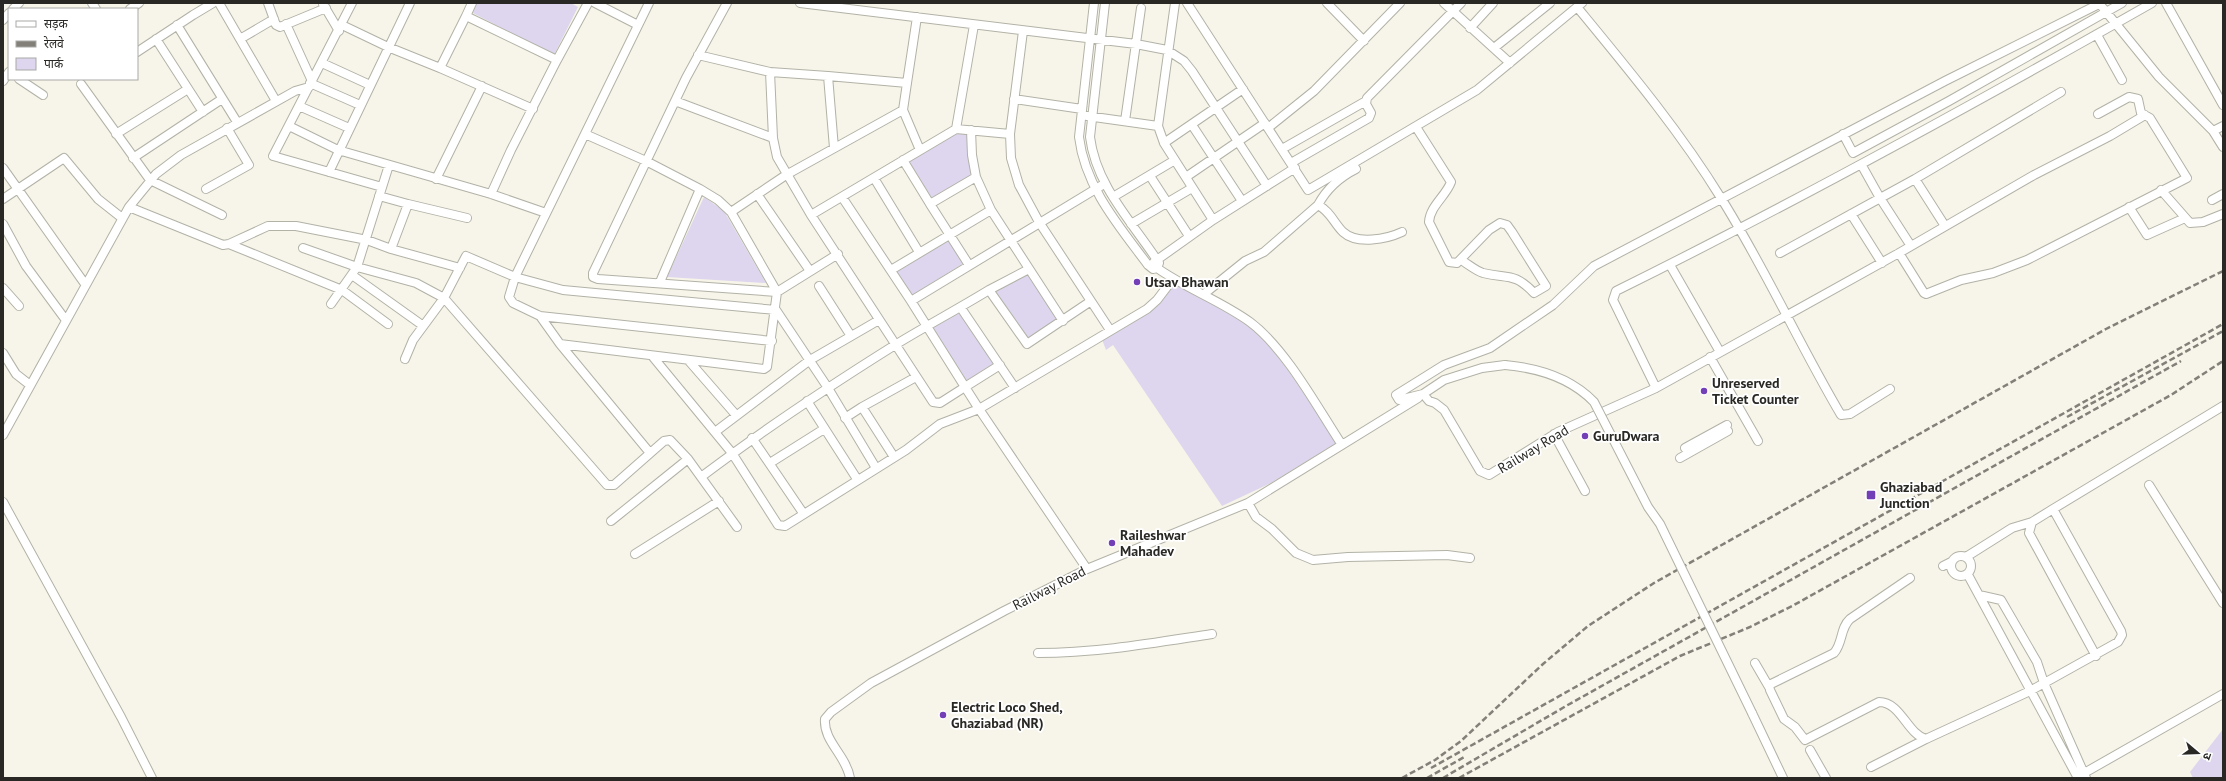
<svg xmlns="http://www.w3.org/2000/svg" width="2226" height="781" font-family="'PT Sans','Noto Sans Devanagari',sans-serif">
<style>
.green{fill:#ddd6ee}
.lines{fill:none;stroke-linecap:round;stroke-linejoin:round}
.minor-casing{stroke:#b3b2a7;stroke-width:10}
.minor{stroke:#fff;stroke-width:8}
.rail{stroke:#828079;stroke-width:2.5;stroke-dasharray:6 3;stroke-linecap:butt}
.minor-bridge-casing{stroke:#b3b2a7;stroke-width:10;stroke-linecap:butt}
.minor-bridge{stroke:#fff;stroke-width:8}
.poi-dot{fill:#733fb6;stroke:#fff;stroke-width:1.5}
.labels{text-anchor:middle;stroke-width:3.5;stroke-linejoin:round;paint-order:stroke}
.poi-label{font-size:14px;font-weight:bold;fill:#292824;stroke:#fff;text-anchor:start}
.street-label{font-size:14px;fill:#292824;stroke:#fff}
</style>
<rect width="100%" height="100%" fill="#f7f5e9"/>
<path class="green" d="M 475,3 L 571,3 L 578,7 L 554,55 L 471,12 Z
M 957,131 L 967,132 L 974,176 L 930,201 L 905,161 Z
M 704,197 L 724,211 L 766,283 L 667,277 Z
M 948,238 L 964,263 L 911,296 L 896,271 Z
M 1028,273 L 1059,320 L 1026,341 L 993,292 Z
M 1174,280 C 1197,292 1233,310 1252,328 C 1282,355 1311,406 1335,440 L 1335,444 L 1271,483 L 1222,506 L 1113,345 L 1106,350 L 1101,337 C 1129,322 1160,312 1174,280 Z
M 960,311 L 998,364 L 966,382 L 932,328 Z
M 2223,729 L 2223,778 L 2193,778 L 2190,772 Z"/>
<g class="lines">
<g class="minor-casing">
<path id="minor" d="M 92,3 L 96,9
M 219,3 L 276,101
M 268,3 L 276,25 L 280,27 L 326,8
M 352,3 L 273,156 L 382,187
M 472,3 L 466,16 L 557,60 L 588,3
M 595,3 L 638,25
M 649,3 L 515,277 L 509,297 L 513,303 L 540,316 L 772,341
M 800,3 L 1136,44 L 1167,50 L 1184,61 L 1192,71 L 1267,186
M 1094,3 L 1079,137 C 1085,187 1119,226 1148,265 L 1153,269 L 1157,268
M 1105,3 L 1090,137 C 1096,186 1133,223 1159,263 L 1157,268
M 1187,3 L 1308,190 L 1477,90 L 1582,3
M 1327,3 L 1364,41
M 1444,3 L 1510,63
M 2166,3 L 2223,105
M 323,4 L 339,31
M 1577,7 C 1628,69 1679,130 1721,198 C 1765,268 1799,344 1841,415 L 1850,414 L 1890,389
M 2103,8 L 2159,77 L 2213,131 L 2223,147
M 13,9 L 19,3
M 130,9 L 139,3
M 3,20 L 9,13
M 286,24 L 312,81
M 177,25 L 237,122
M 342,25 L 388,47 L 440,68 L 466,16
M 1470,28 L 1493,3
M 1023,31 L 1010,134 L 1011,158 L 1019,185 L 1039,222 L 1110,330
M 2097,35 L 2122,80
M 156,39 L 203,112
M 240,39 L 274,19
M 1494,48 L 1550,3
M 137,52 L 193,15 L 213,3
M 698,55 L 770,72 L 773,138 L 777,157 L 811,215 L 933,402 L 940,403 L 965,387 L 979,409 L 1087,569
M 322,63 L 370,85
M 440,68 L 533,109
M 770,72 L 828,76
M 19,79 L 43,95
M 3,81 L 9,72
M 310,83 L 360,105
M 907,83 L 917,17
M 81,84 L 150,180 L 222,215
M 1014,99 L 1082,109
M 675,101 L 773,138
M 299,106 L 349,128
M 1087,116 L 1158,126 L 1164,143 L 1213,220
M 1125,121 L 1141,8
M 1192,125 L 1242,201
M 289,126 L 338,150 L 491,194 L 546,213
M 1158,126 L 1175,3
M 1416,127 L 1451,182 C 1446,196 1430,206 1429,222 L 1449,262 L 1457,263 L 1489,230 L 1500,223 L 1507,225 L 1512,232 L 1546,286 L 1534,293 C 1514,272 1508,279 1483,273 C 1476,271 1468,264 1461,260
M 1268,128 L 1314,91 L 1400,3
M 956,129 L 1010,134
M 971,130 L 972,155 L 976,177 L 991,210 L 1063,321
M 2213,131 L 2223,126
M 116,134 L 188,89
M 585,134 L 646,161 L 700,189
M 1843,134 L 1853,153 L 1949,101 L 2122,3
M 1164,143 L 1243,89
M 834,148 L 828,76 L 907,83 L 903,110 L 920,150
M 1282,149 L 1366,101
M 133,158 L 222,99
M 903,160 L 930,204 L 976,177
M 1291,163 L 1369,118 L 1371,113 L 1366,104 L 1367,98 L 1461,3
M 1861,164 L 1880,198 L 1911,246
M 3,168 L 85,284
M 329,172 L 410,3
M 1150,176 L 1189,236
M 1186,177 L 1265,123
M 874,178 L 919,252
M 436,179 L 482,86
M 1915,179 L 1945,226
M 206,189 L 249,165 L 227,128
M 2161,190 L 2190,223 L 2203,222 L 2223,214
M 491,194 L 511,150 L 557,60
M 757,194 L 810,271
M 379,196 L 408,204
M 842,197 L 911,301 L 1104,184
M 1113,197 L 1175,160
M 3,199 L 64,158 L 98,199 L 122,218
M 2212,200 L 2223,194
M 930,204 L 969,265
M 1318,205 C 1326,190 1340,177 1356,169
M 129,207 L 223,245 L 229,244 L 268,226 L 296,226 L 367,240 L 391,249 L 460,268
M 2129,207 L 2147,235 L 2185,218
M 731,212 L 786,175 L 903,110
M 1851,214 L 1882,263
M 811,215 L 956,129 L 974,25
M 3,224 L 26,266 L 65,319
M 1131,224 L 1192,188
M 229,244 L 342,290 L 388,324
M 303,248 L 357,267 L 416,283 L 444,298 L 607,485 L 614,485 L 664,441 L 670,440 L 688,459 L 737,527
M 391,249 L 408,204 L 467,218
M 1780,253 L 1915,179 L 2061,92
M 1899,253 L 1924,293 L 1926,294 L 1961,280 L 1993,273 L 2027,260 L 2187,178 L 2150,118 L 2141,113 L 2138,99 L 2129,97 L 2098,114
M 1154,262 L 1213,220 L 1295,168
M 1670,265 L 1720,352
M 1157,268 C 1187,289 1221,301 1250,322 C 1286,349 1317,407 1342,445
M 1029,269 L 989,290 L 1027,344 L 1091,301
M 891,270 L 991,210
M 352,275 L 422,325
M 660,282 L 700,189 L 718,200 L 731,212 L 777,292 L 838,254
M 819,286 L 851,336
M 3,288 L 19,306
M 1204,294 L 1245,261 L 1264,252 L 1318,205 C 1331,212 1333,222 1343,232 C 1357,245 1387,239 1402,232
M 911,301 L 965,387 L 1000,365
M 331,304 L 357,267 L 389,165
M 961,308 L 1015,388
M 540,316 L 560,344 L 764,369 L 767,367 L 777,292 L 598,279 L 593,277 L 593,273 L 686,78 L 727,3
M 560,344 L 650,453
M 3,353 L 16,374 L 30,385
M 653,357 L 732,453 L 778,525 L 785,526 L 906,450 L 940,424 L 979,409 L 1147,309 L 1157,300 L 1173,279
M 1710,357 L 1758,441
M 405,359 L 413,340 L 444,298 L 466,256 L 515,277 L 563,290 L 776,310 L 828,388 L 876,468
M 689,361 L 736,415
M 1505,365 L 1482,368 L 1444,380 L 1423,394 L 1399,400 L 1396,395 L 1444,365 L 1490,348 L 1553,305 L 1594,266 L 1945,81 L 2101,3
M 1656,388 L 1613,300 L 1616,291 C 1798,201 1976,103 2152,3
M 1423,394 L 1429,401 L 1435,403 L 1444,410 L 1480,471 L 1489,475 L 1558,432 L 1656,388 L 1899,253 L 2034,175 L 2110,136 L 2145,115
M 807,401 L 857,479
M 845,418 L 862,407
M 715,432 L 810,360 L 879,320
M 1554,434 L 1585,491
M 3,435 L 129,207 L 156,174 L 181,155 L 295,91 L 309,87
M 752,438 L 803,513
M 1685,448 L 1727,425
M 894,457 L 862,407 L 916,377
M 1680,458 L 1728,431
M 770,463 L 824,429
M 701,477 C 763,430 828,387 895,345 C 926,326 958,309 989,290
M 2149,485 L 2223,603
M 3,502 L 121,717 L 152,778
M 1248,503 L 1256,517 L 1272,529 L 1296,553 L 1313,560 L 1348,557 L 1447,555 L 1470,558
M 2053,509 L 2032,522 L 2029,533 L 2096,656
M 611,521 L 688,459
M 635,554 L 719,501
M1951 566a10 10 0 1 1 20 0a10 10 0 1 1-20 0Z
M 1966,557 L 2012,528 L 2032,522
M 1943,566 L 1951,562
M 1968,575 L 2078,778
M 1910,578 L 1850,619 C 1840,628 1843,643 1834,653 L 1769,685 L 1770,690 L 1784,719 L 1795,727 L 1805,740 L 1879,702 C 1901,702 1907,734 1926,739 L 2030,691 L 2118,642 L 2122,635 L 2121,631 L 2053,509 L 2223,406
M 1979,595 L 2001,600 L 2037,662 L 2044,683 L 2086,778
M 1038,653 C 1098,653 1153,643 1212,634
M 1755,663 L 1769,687
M 1752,713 L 1783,778
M 1810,750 L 1826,778
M 1871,767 L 1926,739
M 2079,776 L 2223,694
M 850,778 C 846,755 823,741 825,719 L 831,712 L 871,683 L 1004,611 L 1087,569 L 1248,503 L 1418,398"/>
</g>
<use href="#minor" class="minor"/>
<path class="rail" d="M 2067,417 L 2223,331
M 1431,768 L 2223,324
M 1402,778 L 1435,760 L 1461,741 L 1543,664 L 1588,626 L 1654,583 L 2106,329 L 2223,271
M 1427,778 L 1466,756
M 1443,778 L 1566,706 L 2181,361
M 1459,778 L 1680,656 L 1750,627 L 1794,605 L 2171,395 L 2223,361"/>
<g class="minor-bridge-casing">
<path id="minor-bridge" d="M 1505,365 C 1538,368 1570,377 1594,402 L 1648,507 L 1660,524 L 1752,713"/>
</g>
<use href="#minor-bridge" class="minor-bridge"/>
</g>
<g class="poi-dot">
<circle cx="1137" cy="282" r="4"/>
<circle cx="1704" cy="391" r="4"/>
<circle cx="1585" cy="436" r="4"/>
<rect x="1866" y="490" width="10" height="10" rx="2"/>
<circle cx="1112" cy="543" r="4"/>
<circle cx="943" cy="715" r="4"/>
</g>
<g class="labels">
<g class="poi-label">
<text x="1145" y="287">Utsav Bhawan</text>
<text x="1712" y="388">Unreserved<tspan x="1712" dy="16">Ticket Counter</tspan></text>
<text x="1593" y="441">GuruDwara</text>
<text x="1880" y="492">Ghaziabad<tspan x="1880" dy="16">Junction</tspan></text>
<text x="1120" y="540">Raileshwar<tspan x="1120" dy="16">Mahadev</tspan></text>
<text x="951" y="712">Electric Loco Shed,<tspan x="951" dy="16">Ghaziabad (NR)</tspan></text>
</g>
<g class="street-label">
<text transform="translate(1533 449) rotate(-31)" y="5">Railway Road</text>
<text transform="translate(1049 588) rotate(-27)" y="5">Railway Road</text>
</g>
</g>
<rect width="2226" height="781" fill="none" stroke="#292824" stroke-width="8"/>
<rect x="8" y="8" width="130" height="72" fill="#ffffff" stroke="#a9a9a7"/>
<rect x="16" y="21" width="20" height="6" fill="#ffffff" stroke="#a9a9a7"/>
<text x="44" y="28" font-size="12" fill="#292824">सड़क</text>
<rect x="16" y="41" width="20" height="6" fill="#828079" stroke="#a9a9a7"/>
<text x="44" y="48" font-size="12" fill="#292824">रेलवे</text>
<rect x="16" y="58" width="20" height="12" fill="#ddd6ee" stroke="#a9a9a7"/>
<text x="44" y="68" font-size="12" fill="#292824">पार्क</text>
<g transform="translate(2198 753) rotate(109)" stroke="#ffffff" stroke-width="3" paint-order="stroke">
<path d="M0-3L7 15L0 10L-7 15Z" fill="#292824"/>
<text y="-6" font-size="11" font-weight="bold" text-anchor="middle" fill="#292824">उ</text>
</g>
</svg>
